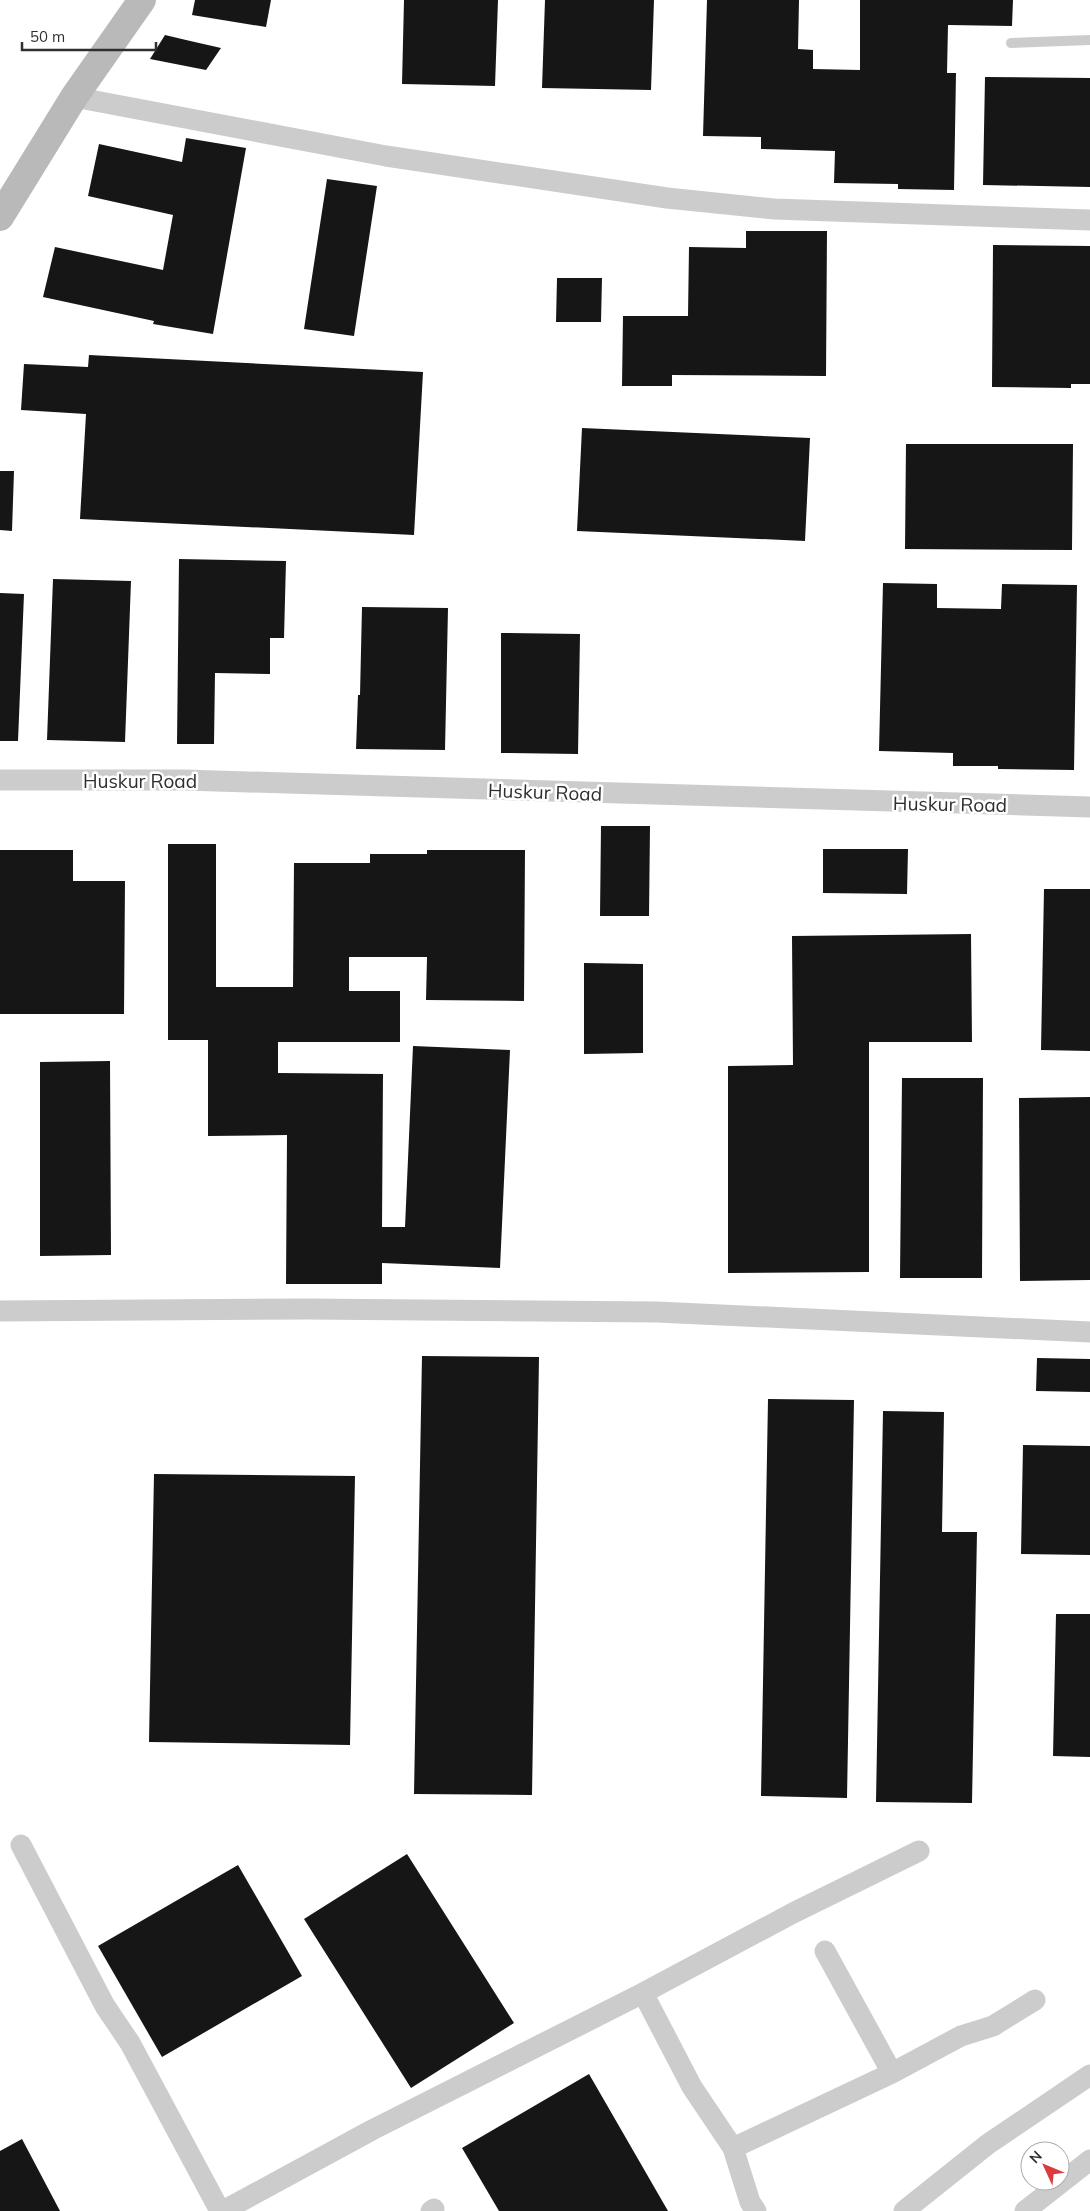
<svg xmlns="http://www.w3.org/2000/svg" width="1090" height="2211" font-family="Mulish,sans-serif">
<style>
.building{fill:#161616}
.lines{fill:none;stroke-linecap:round;stroke-linejoin:round}
.lane{stroke:#ccc;stroke-width:10}
.street{stroke:#ccc;stroke-width:21}
.secondary{stroke:#b9b9b9;stroke-width:28}
.labels{text-anchor:middle;stroke-width:5;stroke-linejoin:round;paint-order:stroke}
.street-label{font-size:19px;fill:#2f2f2f;stroke:#fff}
</style>
<rect width="100%" height="100%" fill="#fff"/>
<path class="building" d="M 195,0 L 271,0 L 266,27 L 192,15 Z
M 404,0 L 498,0 L 495,86 L 402,84 Z
M 545,0 L 654,0 L 651,90 L 542,88 Z
M 707,0 L 799,0 L 798,49 L 813,50 L 813,69 L 860,70 L 860,0 L 1013,0 L 1012,26 L 948,25 L 947,73 L 956,73 L 954,190 L 898,189 L 898,184 L 834,183 L 835,151 L 761,149 L 761,137 L 703,136 Z
M 165,35 L 186,40 L 221,48 L 206,70 L 150,59 Z
M 985,77 L 1090,78 L 1090,187 L 983,185 Z
M 186,138 L 246,148 L 213,334 L 153,324 L 154,321 L 43,297 L 55,247 L 163,270 L 173,215 L 88,196 L 99,144 L 182,162 Z
M 327,179 L 377,186 L 354,336 L 304,329 Z
M 746,231 L 827,231 L 826,376 L 672,375 L 672,386 L 622,386 L 623,316 L 688,316 L 689,247 L 746,248 Z
M 993,245 L 1090,246 L 1090,384 L 1071,384 L 1071,388 L 992,387 Z
M 557,278 L 602,278 L 601,322 L 556,322 Z
M 89,355 L 423,372 L 414,535 L 80,519 L 86,414 L 21,410 L 24,364 L 88,367 Z
M 582,428 L 810,438 L 805,541 L 577,531 Z
M 906,444 L 1073,444 L 1072,550 L 905,549 Z
M 0,471 L 14,471 L 12,531 L 0,530 Z
M 179,559 L 286,561 L 284,638 L 270,638 L 270,674 L 215,673 L 214,744 L 177,744 Z
M 53,579 L 131,581 L 125,742 L 47,740 Z
M 883,583 L 937,584 L 937,608 L 1001,609 L 1002,584 L 1077,585 L 1074,770 L 998,769 L 998,766 L 953,766 L 953,753 L 879,751 Z
M 0,593 L 24,594 L 18,741 L 0,741 Z
M 362,607 L 448,608 L 445,750 L 356,749 L 358,695 L 360,695 Z
M 501,633 L 580,634 L 578,754 L 501,753 Z
M 601,826 L 650,826 L 649,916 L 600,916 Z
M 168,844 L 216,844 L 216,987 L 293,987 L 294,863 L 370,863 L 370,854 L 427,854 L 427,850 L 525,850 L 524,1001 L 426,1000 L 427,957 L 349,957 L 349,991 L 400,991 L 400,1042 L 278,1042 L 278,1073 L 383,1074 L 382,1227 L 405,1227 L 413,1046 L 510,1050 L 500,1268 L 382,1263 L 382,1284 L 286,1284 L 287,1135 L 208,1136 L 208,1040 L 168,1040 Z
M 823,849 L 908,849 L 907,894 L 823,893 Z
M 0,850 L 73,850 L 73,881 L 125,881 L 124,1014 L 0,1014 Z
M 1044,889 L 1090,889 L 1090,1051 L 1041,1050 Z
M 971,934 L 972,1042 L 869,1042 L 869,1272 L 728,1273 L 728,1066 L 793,1065 L 792,936 Z
M 584,963 L 643,964 L 643,1053 L 584,1054 Z
M 110,1061 L 111,1255 L 40,1256 L 40,1062 Z
M 902,1078 L 983,1078 L 982,1278 L 900,1278 Z
M 1090,1097 L 1090,1280 L 1020,1281 L 1019,1098 Z
M 422,1356 L 539,1357 L 532,1795 L 414,1794 Z
M 1037,1358 L 1090,1359 L 1090,1392 L 1036,1391 Z
M 768,1399 L 854,1400 L 847,1798 L 761,1796 Z
M 883,1411 L 944,1412 L 942,1532 L 977,1532 L 972,1803 L 876,1802 Z
M 1023,1445 L 1090,1446 L 1090,1555 L 1021,1554 Z
M 154,1474 L 355,1476 L 350,1745 L 149,1742 Z
M 1056,1614 L 1090,1614 L 1090,1757 L 1053,1756 Z
M 407,1854 L 514,2023 L 411,2088 L 304,1919 Z
M 238,1865 L 302,1976 L 162,2057 L 98,1946 Z
M 589,2074 L 668,2211 L 499,2211 L 462,2148 Z
M 22,2139 L 60,2211 L 0,2211 L 0,2151 Z"/>
<g class="lines">
<path class="lane" d="M 1011,43 L 1090,40"/>
<path class="street" d="M 74,97 L 386,156 L 667,198 L 774,209 L 1090,220
M 0,780 L 184,780 L 1090,807
M 0,1311 L 306,1309 L 657,1312 L 1090,1332
M 21,1845 L 105,2006 L 130,2043 L 220,2211
M 825,1951 L 892,2073
M 733,2148 L 892,2073 L 961,2036 L 993,2026 L 1035,2000
M 223,2211 L 372,2130 L 643,1993
M 431,2211 L 434,2209
M 756,2211 L 750,2202 L 733,2148 L 692,2087 L 643,1993 L 793,1913 L 919,1851
M 904,2211 L 988,2144 L 1090,2075
M 1025,2211 L 1090,2160"/>
<path class="secondary" d="M 0,217 L 74,97 L 142,0"/>
</g>
<g class="labels">
<g class="street-label">
<text x="140" y="788">Huskur Road</text>
<text transform="translate(545 792) rotate(2)" y="7">Huskur Road</text>
<text transform="translate(950 804) rotate(1)" y="7">Huskur Road</text>
</g>
</g>
<g transform="translate(1045 2166) rotate(314)"><circle r="24" fill="#ffffff" stroke="#acacac"/>
<path d="M0-4L9 19L0 12L-9 19Z" fill="#dc3b3d"/>
<text y="-8" font-size="14" font-weight="bold" text-anchor="middle" fill="#2f2f2f">N</text>
</g>
<path d="M22 42v8h134v-8" fill="none" stroke="#2f2f2f" stroke-width="2.5"/>
<text x="30" y="42" font-size="15" fill="#2f2f2f" stroke="#ffffff" stroke-width="4" paint-order="stroke">50 m</text>
</svg>
